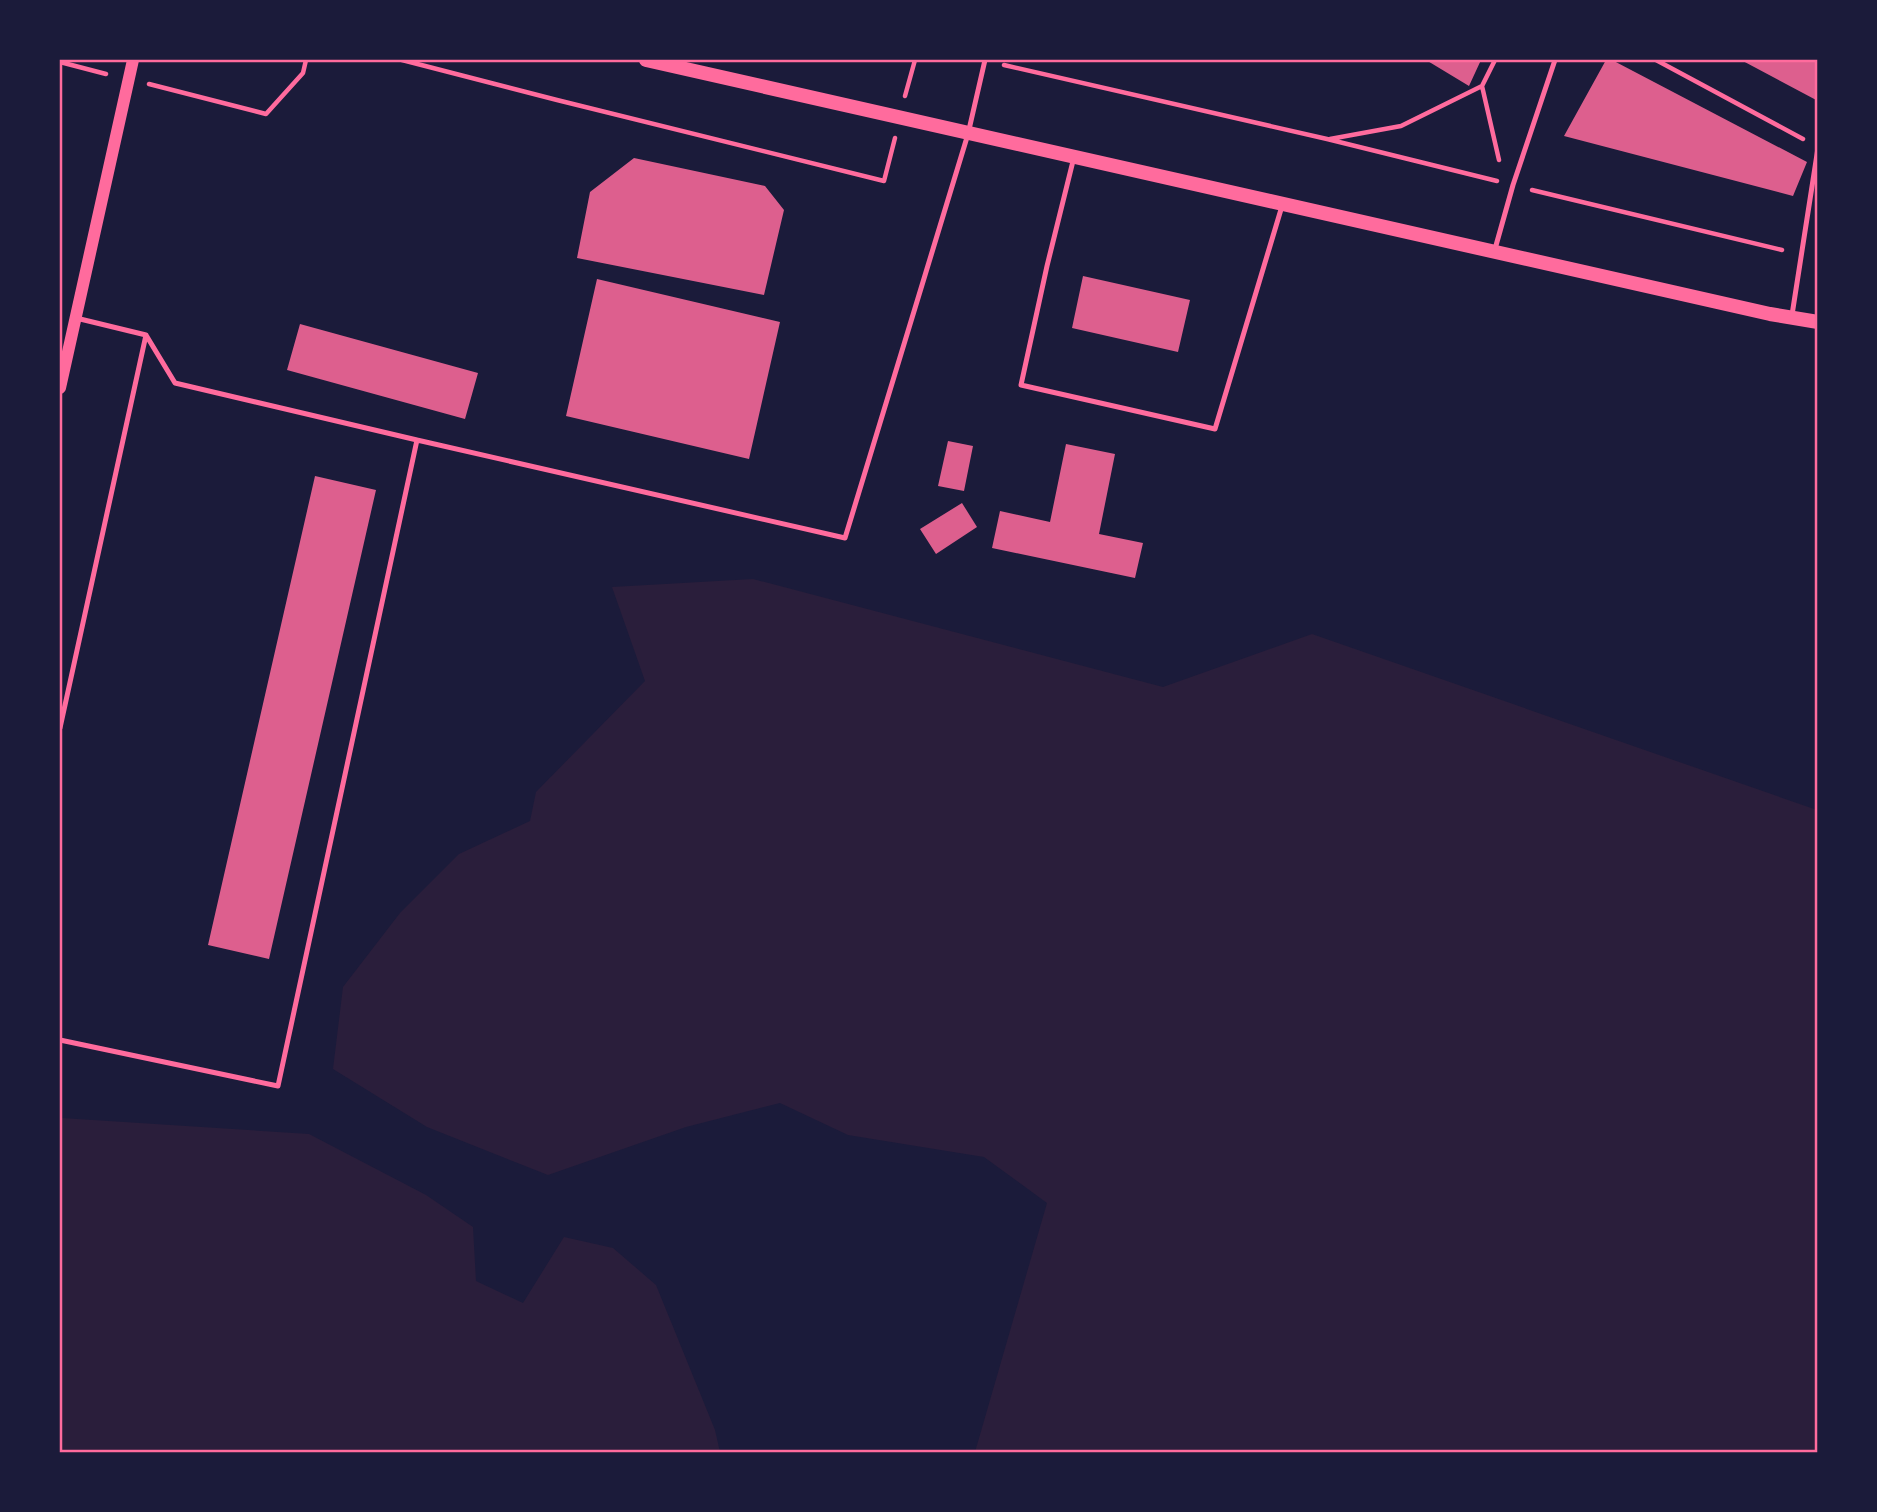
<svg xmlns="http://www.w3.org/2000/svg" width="1877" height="1512" font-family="Helvetica,sans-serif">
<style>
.green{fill:#2a1e3b}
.building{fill:#dd5f8e}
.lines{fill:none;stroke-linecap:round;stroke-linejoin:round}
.path{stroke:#ff6b9d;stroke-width:4.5}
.service{stroke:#ff6b9d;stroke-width:5}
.tertiary{stroke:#ff6b9d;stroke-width:12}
.secondary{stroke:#ff6b9d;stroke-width:14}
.neatline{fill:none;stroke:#ff6b9d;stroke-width:2.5}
</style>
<rect width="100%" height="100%" fill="#1b1b3a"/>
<path class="green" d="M 753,579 L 1163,687 L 1312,634 L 1817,810 L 1817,1452 L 975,1452 L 1047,1203 L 984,1157 L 848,1135 L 780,1103 L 686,1127 L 548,1175 L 427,1127 L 333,1069 L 343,987 L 400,913 L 459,854 L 530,821 L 536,792 L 645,681 L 612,587 Z
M 62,1118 L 309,1134 L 426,1195 L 473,1227 L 476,1281 L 523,1303 L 564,1237 L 613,1248 L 656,1285 L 715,1430 L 720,1452 L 60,1452 L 60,1133 Z"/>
<path class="building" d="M 1426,60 L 1481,60 L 1469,86 Z
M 1606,60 L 1612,60 L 1807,162 L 1793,196 L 1564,136 Z
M 1741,60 L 1818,60 L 1818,101 Z
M 634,158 L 765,186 L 784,210 L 764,295 L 577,258 L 590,192 Z
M 1083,276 L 1190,300 L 1178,352 L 1072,328 Z
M 597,279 L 780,322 L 749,459 L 566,416 Z
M 300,324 L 478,373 L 465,419 L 287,370 Z
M 948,441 L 973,446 L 964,491 L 938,486 Z
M 1066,444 L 1115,454 L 1099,534 L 1143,543 L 1135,578 L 992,548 L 1000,511 L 1050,522 Z
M 315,476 L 376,490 L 269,959 L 208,945 Z
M 962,503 L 977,527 L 936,554 L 920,529 Z"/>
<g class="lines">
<path class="path" d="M 402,60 L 557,100 L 884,181 L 895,138
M 1656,60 L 1803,139
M 60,62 L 106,74
M 1004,65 L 1327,139 L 1497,181
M 149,84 L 266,114 L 303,73 L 306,60
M 1482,86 L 1499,160
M 905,96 L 915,60
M 1330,139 L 1401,126 L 1482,86 L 1495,60
M 1532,190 L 1782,250"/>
<path class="service" d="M 1074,157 L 1047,266 L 1021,385 L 1215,429 L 1282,206
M 1495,249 L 1513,185 L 1555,60
M 1792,315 L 1818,148
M 417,440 L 845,538 L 968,134 L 985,60
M 60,728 L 146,335
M 60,1040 L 278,1086 L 417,440 L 175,383 L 146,335 L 76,318"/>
<path class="tertiary" d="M 60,388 L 133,60"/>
<path class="secondary" d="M 646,60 L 1770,314 L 1818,322"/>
</g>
<rect width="1877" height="1512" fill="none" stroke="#1b1b3a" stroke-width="122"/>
<rect x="61" y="61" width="1755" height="1390" class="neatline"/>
</svg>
